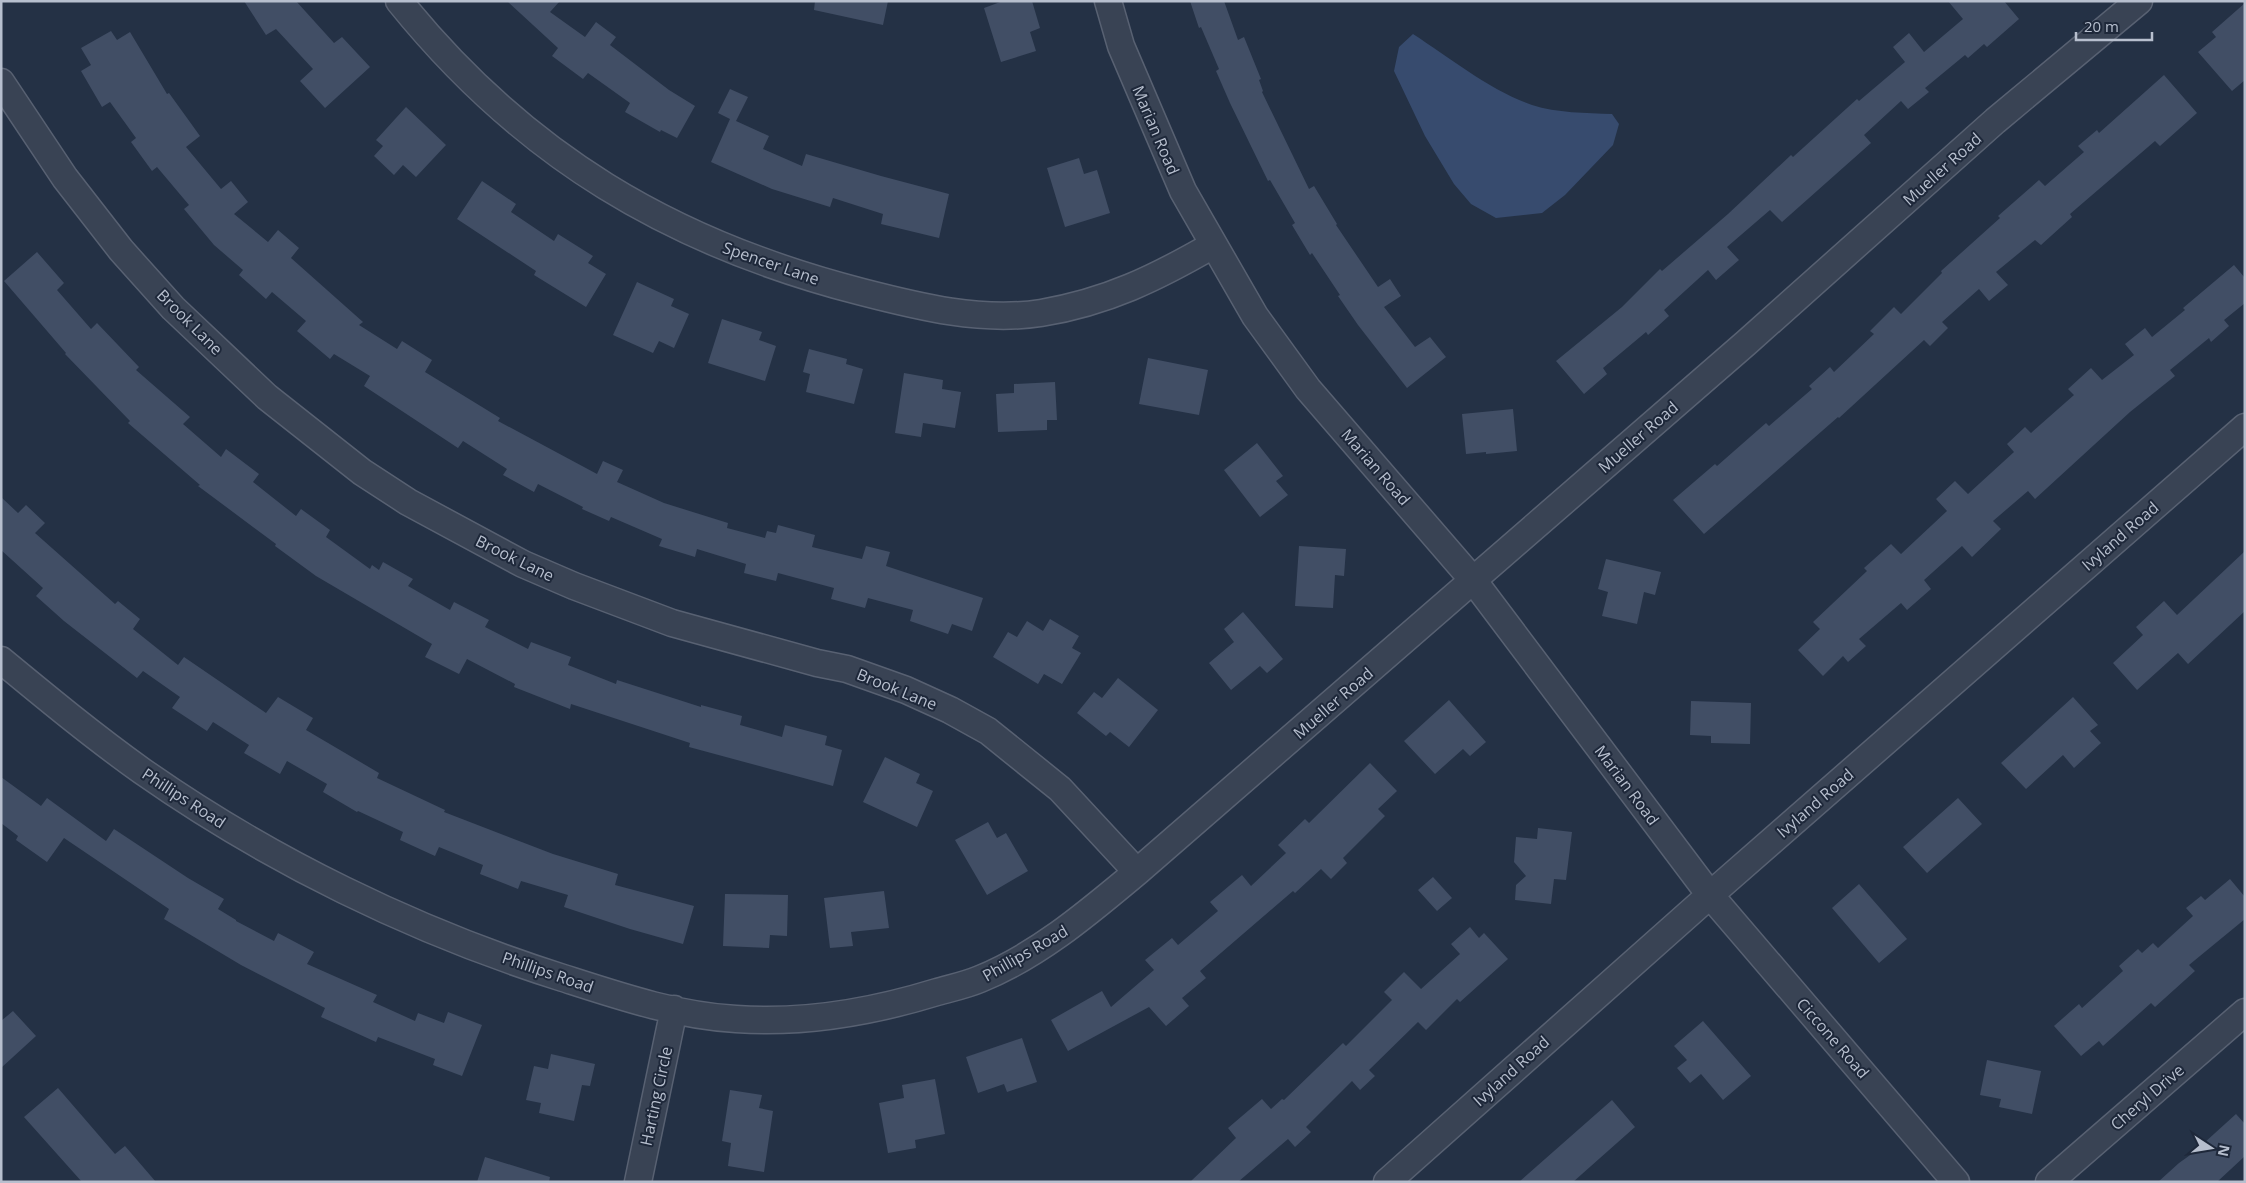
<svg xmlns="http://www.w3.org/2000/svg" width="2246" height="1183" font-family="'Open Sans',sans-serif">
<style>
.water{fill:#374b6e}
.building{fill:#414e65}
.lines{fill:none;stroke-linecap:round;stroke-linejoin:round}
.minor-casing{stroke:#586172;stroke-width:29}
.minor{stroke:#394354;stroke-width:26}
.labels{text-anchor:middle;stroke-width:4;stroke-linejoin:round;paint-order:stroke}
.street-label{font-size:16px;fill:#b7bfce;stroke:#1e283a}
</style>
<rect width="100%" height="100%" fill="#243145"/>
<path class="water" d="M 1413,34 C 1450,58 1491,91 1532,105 C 1557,113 1586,113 1612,114 L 1619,124 L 1613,145 L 1565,195 L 1542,213 L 1496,218 L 1471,204 L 1454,184 L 1425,136 L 1394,71 L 1399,47 Z"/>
<path class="building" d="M 244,1 L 296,1 L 334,43 L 342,37 L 370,67 L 325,108 L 300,81 L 313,69 L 276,29 L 266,35 Z
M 507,1 L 560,1 L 550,12 L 585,37 L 596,22 L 616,37 L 610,45 L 669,90 L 695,106 L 677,138 L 661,130 L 660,132 L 625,112 L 630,103 L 588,73 L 583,79 L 552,56 L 558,48 Z
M 815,1 L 888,1 L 883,25 L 814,10 Z
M 1003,1 L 1032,1 L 1040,28 L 1030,32 L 1036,51 L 1001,62 L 984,8 Z
M 1190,1 L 1224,1 L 1238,40 L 1244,37 L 1261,79 L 1259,80 L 1263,91 L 1262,92 L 1309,189 L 1314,186 L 1337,224 L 1336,225 L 1378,287 L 1390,279 L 1401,296 L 1384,307 L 1415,347 L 1430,337 L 1446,357 L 1407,388 L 1358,325 L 1338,296 L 1340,295 L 1312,253 L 1310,255 L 1292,225 L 1295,223 L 1270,180 L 1268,181 L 1230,103 L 1216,71 L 1219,69 L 1201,27 L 1199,28 Z
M 1948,1 L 2004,1 L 2019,19 L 1987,47 L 1984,44 L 1968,58 L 1965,55 L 1925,88 L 1929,92 L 1908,109 L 1901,101 L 1864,135 L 1871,143 L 1782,222 L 1770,210 L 1727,247 L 1739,260 L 1716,280 L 1708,270 L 1664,310 L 1669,316 L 1648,335 L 1646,332 L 1603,368 L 1607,374 L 1584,394 L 1556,361 L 1622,307 L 1660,269 L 1662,271 L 1728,214 L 1791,155 L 1793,157 L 1857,99 L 1859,101 L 1905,62 L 1893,47 L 1909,33 L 1924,52 L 1963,19 Z
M 2245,3 L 2245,80 L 2232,91 L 2198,52 L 2216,37 L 2212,32 Z
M 111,31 L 117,40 L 130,32 L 167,94 L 169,93 L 200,136 L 186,147 L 221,189 L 231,181 L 248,202 L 234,214 L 268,242 L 278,230 L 299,248 L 291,258 L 363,322 L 359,325 L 397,349 L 402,341 L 432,360 L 425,372 L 500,418 L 498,421 L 597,474 L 603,461 L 623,470 L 617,482 L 664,503 L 728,523 L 727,528 L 765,538 L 767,531 L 776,533 L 778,525 L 815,535 L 812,547 L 862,559 L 866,546 L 890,552 L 886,566 L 983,598 L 972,631 L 952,624 L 948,634 L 910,621 L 913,610 L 868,598 L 865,608 L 831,599 L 834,588 L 778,573 L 776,581 L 744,573 L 746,564 L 697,549 L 695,557 L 659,546 L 662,539 L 611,517 L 609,521 L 582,509 L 583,507 L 538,484 L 534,492 L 503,475 L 507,469 L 463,441 L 458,448 L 364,386 L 370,376 L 334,354 L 330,359 L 297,331 L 306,321 L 272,292 L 266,299 L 239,275 L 243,270 L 214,245 L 184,209 L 189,205 L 157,167 L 152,171 L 131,142 L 136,138 L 110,102 L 102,107 L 81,71 L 91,65 L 81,48 Z
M 2164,75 L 2197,113 L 2160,146 L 2155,141 L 2070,214 L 2072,217 L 2041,245 L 2035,240 L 1996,272 L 2008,285 L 1989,301 L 1979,289 L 1942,322 L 1948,328 L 1930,346 L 1924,340 L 1839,418 L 1838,417 L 1704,534 L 1673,500 L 1715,464 L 1717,466 L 1766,423 L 1769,426 L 1812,389 L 1809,386 L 1830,367 L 1834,372 L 1874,334 L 1870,331 L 1894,307 L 1901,314 L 1942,273 L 1941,271 L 2000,218 L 1998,216 L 2039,180 L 2045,186 L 2084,152 L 2078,146 L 2097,130 L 2099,133 Z
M 730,89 L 748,97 L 736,121 L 769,136 L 763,149 L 802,166 L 806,154 L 881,176 L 949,194 L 939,238 L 881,224 L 883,214 L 833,198 L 830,207 L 772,189 L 711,162 L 730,119 L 718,113 Z
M 406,107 L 446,145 L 416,177 L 403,165 L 394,175 L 374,156 L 383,146 L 376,140 Z
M 1079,158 L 1084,174 L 1097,170 L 1110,213 L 1065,227 L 1047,168 Z
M 482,181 L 516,204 L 511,212 L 554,241 L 558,234 L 593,256 L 588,263 L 606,274 L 586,307 L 534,275 L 536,271 L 457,219 Z
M 37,252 L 64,283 L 57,290 L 91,329 L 97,323 L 139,367 L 136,370 L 190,417 L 183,424 L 221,457 L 226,449 L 259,474 L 253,482 L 296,516 L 301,509 L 330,530 L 326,537 L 370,569 L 372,565 L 379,570 L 383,562 L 413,579 L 408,586 L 450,610 L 454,602 L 489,620 L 485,627 L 528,649 L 531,642 L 571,657 L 568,665 L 616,684 L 617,680 L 701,707 L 701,705 L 742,716 L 740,725 L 782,737 L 785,725 L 827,736 L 825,745 L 842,750 L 833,786 L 689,747 L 690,743 L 571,704 L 570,709 L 514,687 L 515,684 L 467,659 L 459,674 L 425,657 L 432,644 L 316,576 L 275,546 L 276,544 L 198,486 L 200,485 L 128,423 L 130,421 L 65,354 L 66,353 L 4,281 Z
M 2234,265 L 2245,278 L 2245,303 L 2224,320 L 2229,326 L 2211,342 L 2209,338 L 2170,370 L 2175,376 L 2130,412 L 2035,499 L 2028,491 L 1993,521 L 2001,529 L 1972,557 L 1962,546 L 1924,580 L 1931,589 L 1907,610 L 1901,603 L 1859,639 L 1866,646 L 1848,662 L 1843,656 L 1823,676 L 1798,650 L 1820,629 L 1813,622 L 1867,571 L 1864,568 L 1891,544 L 1901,554 L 1947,511 L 1936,499 L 1955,481 L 1968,494 L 2014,452 L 2007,444 L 2025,427 L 2031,433 L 2074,395 L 2068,389 L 2091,368 L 2102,380 L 2134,355 L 2125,344 L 2145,328 L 2152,337 L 2185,310 L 2183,308 Z
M 637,282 L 674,299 L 671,306 L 689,314 L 674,348 L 659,341 L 653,353 L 613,335 Z
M 722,319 L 762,332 L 759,340 L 776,346 L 765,381 L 708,363 Z
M 809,349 L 847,359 L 846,364 L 863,369 L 854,404 L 806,392 L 810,374 L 803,372 Z
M 1148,358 L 1208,370 L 1199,415 L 1139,404 Z
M 904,373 L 943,380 L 942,389 L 961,392 L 955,428 L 923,423 L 921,437 L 895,433 Z
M 1055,382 L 1057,420 L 1047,420 L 1047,430 L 998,432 L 996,394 L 1014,393 L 1014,384 Z
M 1513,409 L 1517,451 L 1486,454 L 1486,452 L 1466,454 L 1462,414 Z
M 1257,443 L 1283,476 L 1276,481 L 1288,495 L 1260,517 L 1224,470 Z
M 1,497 L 18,513 L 26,505 L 45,523 L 35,533 L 115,604 L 118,601 L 140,619 L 133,629 L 178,665 L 184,657 L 266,713 L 278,697 L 313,718 L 306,730 L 379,773 L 377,778 L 445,810 L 444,812 L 553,854 L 618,874 L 615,885 L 694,906 L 683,944 L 630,929 L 564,907 L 568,895 L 521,881 L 518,889 L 480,874 L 483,865 L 439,847 L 435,856 L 400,840 L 403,832 L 358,811 L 357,812 L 323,792 L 327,784 L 287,761 L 280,774 L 244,753 L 249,745 L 213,722 L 207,731 L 172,708 L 180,697 L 143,671 L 137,678 L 64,621 L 36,596 L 43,588 L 1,550 Z
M 1299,546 L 1346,549 L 1344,576 L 1335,575 L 1333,608 L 1295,606 Z
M 2245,551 L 2245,611 L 2188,664 L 2178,653 L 2137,690 L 2113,663 L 2143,635 L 2136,627 L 2164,601 L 2177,615 Z
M 1606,559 L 1661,572 L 1655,595 L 1644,592 L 1637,624 L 1602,616 L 1608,592 L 1598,589 Z
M 1243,612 L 1283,659 L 1267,673 L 1260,666 L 1231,690 L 1209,663 L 1234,642 L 1224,629 Z
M 1050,619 L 1079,636 L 1072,648 L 1081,653 L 1062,684 L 1044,674 L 1038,684 L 993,657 L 1008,632 L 1017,637 L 1027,621 L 1043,631 Z
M 1118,678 L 1158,710 L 1129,747 L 1110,732 L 1106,736 L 1077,713 L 1094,692 L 1102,698 Z
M 2073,697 L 2098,725 L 2090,731 L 2101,743 L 2074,768 L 2063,755 L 2026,789 L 2001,763 Z
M 1449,700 L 1486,742 L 1470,756 L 1463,749 L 1435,774 L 1404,741 Z
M 1691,701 L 1751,703 L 1750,744 L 1711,743 L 1711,736 L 1690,735 Z
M 885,757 L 920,774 L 916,783 L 933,791 L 917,827 L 863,802 Z
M 1370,763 L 1397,791 L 1378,809 L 1385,816 L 1343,858 L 1347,863 L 1331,879 L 1321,869 L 1295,893 L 1293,891 L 1200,971 L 1206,978 L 1182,998 L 1189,1006 L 1166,1026 L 1149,1007 L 1068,1051 L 1051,1020 L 1102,991 L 1111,1007 L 1154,970 L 1145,960 L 1172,938 L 1178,945 L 1218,911 L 1210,902 L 1242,875 L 1251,886 L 1286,853 L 1278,845 L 1305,819 L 1309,823 Z
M 1,777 L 41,806 L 47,798 L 106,841 L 114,829 L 188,878 L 224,899 L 218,909 L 236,920 L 236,921 L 274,941 L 278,933 L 314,952 L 307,964 L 377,995 L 373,1002 L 415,1021 L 418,1013 L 444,1023 L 448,1012 L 482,1025 L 462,1076 L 433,1065 L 435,1059 L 378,1037 L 376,1042 L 321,1017 L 325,1008 L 241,965 L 164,919 L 169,909 L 64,838 L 47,862 L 16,840 L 18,836 L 1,823 Z
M 1958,798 L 1982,824 L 1927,873 L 1903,847 Z
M 988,822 L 997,838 L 1006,833 L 1028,871 L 987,895 L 955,840 Z
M 1538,828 L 1572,832 L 1566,880 L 1554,879 L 1551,904 L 1515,900 L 1516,885 L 1526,876 L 1514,862 L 1516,837 L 1537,839 Z
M 1433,877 L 1452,898 L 1437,911 L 1418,890 Z
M 2230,879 L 2245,897 L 2245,919 L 2189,965 L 2195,971 L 2155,1007 L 2151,1003 L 2103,1046 L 2099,1041 L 2081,1056 L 2054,1026 L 2079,1004 L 2082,1008 L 2123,971 L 2119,966 L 2138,949 L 2142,953 L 2153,943 L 2158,948 L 2193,916 L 2186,908 L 2201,896 L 2205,900 Z
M 1859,884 L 1907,939 L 1879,963 L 1832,908 Z
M 884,891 L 889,928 L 851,932 L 853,946 L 830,948 L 824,898 Z
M 725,894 L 788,895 L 787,936 L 770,935 L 769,948 L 723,946 Z
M 1470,927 L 1479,938 L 1484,933 L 1508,959 L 1460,1002 L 1457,999 L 1426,1030 L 1418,1022 L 1369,1070 L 1375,1076 L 1360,1090 L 1352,1081 L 1306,1127 L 1311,1132 L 1295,1147 L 1288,1139 L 1238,1182 L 1190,1182 L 1236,1138 L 1228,1128 L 1262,1099 L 1271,1109 L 1282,1099 L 1284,1100 L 1343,1043 L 1346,1046 L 1392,1000 L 1384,992 L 1404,972 L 1421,989 L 1460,954 L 1451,944 Z
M 13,1011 L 36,1036 L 1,1068 L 1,1021 Z
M 1703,1021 L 1751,1076 L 1723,1100 L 1701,1074 L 1690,1083 L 1677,1068 L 1687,1060 L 1674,1046 Z
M 1022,1038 L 1037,1082 L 1007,1092 L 1004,1084 L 978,1093 L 966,1057 Z
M 551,1054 L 595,1064 L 590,1086 L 582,1085 L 574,1121 L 539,1113 L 541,1103 L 526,1100 L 534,1066 L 548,1069 Z
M 1987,1060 L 2041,1071 L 2032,1114 L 1999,1107 L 2001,1099 L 1980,1095 Z
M 935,1079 L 945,1134 L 915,1140 L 916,1148 L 888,1153 L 879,1103 L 904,1098 L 902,1085 Z
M 58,1088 L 115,1154 L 125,1146 L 156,1182 L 82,1182 L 24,1117 Z
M 730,1090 L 762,1095 L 759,1108 L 773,1111 L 764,1172 L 728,1166 L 731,1143 L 722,1141 Z
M 1612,1100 L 1635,1127 L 1573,1182 L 1519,1182 Z
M 2236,1114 L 2245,1124 L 2245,1156 L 2217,1182 L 2158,1182 L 2179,1163 L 2193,1153 Z
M 485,1157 L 550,1177 L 549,1182 L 477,1182 Z"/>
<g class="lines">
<g class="minor-casing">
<path id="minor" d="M 399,1 C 524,156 671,243 862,292 C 920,307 981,322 1041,313 C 1107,302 1156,278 1213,245
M 1108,1 L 1121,46 L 1183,191 L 1255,316 L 1308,389 L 1473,580 L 1710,895 L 1956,1182
M 1,82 L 65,178 L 121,250 L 173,308 L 267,397 L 362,472 L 408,502 L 523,564 L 574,586 L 672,623 L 817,663 L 847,669 L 906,690 L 950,710 L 988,731 L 1060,789 L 1137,872
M 1,660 C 47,698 93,736 142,771 C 269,860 414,931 563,978 C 619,996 678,1016 736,1019 C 805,1024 872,1012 937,992 C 951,988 966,985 980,979 C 1039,955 1089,912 1137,872 L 1746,343 L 1995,121 L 2139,1
M 638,1182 L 674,1009
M 1387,1182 L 1710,895 L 2245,427
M 2049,1182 L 2245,1012"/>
</g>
<use href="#minor" class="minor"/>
</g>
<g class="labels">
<g class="street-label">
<text transform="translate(1156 130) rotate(67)" y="6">Marian Road</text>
<text transform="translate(1942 169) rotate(-42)" y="6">Mueller Road</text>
<text transform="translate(771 263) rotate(19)" y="6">Spencer Lane</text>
<text transform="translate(190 322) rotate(45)" y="6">Brook Lane</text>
<text transform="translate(1638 437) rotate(-41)" y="6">Mueller Road</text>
<text transform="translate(1376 467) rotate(49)" y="6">Marian Road</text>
<text transform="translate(2120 536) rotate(-41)" y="6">Ivyland Road</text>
<text transform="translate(515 558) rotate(26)" y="6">Brook Lane</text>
<text transform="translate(897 689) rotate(22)" y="6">Brook Lane</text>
<text transform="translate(1333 703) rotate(-41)" y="6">Mueller Road</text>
<text transform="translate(1627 785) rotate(53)" y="6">Marian Road</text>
<text transform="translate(184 798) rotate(33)" y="6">Phillips Road</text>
<text transform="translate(1815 803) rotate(-41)" y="6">Ivyland Road</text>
<text transform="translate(1025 953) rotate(-30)" y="6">Phillips Road</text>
<text transform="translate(548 972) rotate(19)" y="6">Phillips Road</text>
<text transform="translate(1833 1038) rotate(49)" y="6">Ciccone Road</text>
<text transform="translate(1511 1071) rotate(-42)" y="6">Ivyland Road</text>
<text transform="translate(656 1096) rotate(-78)" y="6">Harting Circle</text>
<text transform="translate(2147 1097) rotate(-41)" y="6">Cheryl Drive</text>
</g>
</g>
<rect width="2246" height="1183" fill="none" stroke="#b7bfce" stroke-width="5"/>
<g transform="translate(2211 1148) rotate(102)" stroke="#1e283a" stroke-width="4" paint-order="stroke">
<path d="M0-4L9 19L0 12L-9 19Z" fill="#b7bfce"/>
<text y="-8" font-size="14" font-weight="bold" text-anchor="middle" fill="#b7bfce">N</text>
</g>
<path d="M2076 32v8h76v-8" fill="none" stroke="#b7bfce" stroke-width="2.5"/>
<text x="2084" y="32" font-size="15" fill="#b7bfce" stroke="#1e283a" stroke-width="4" paint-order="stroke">20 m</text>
</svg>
